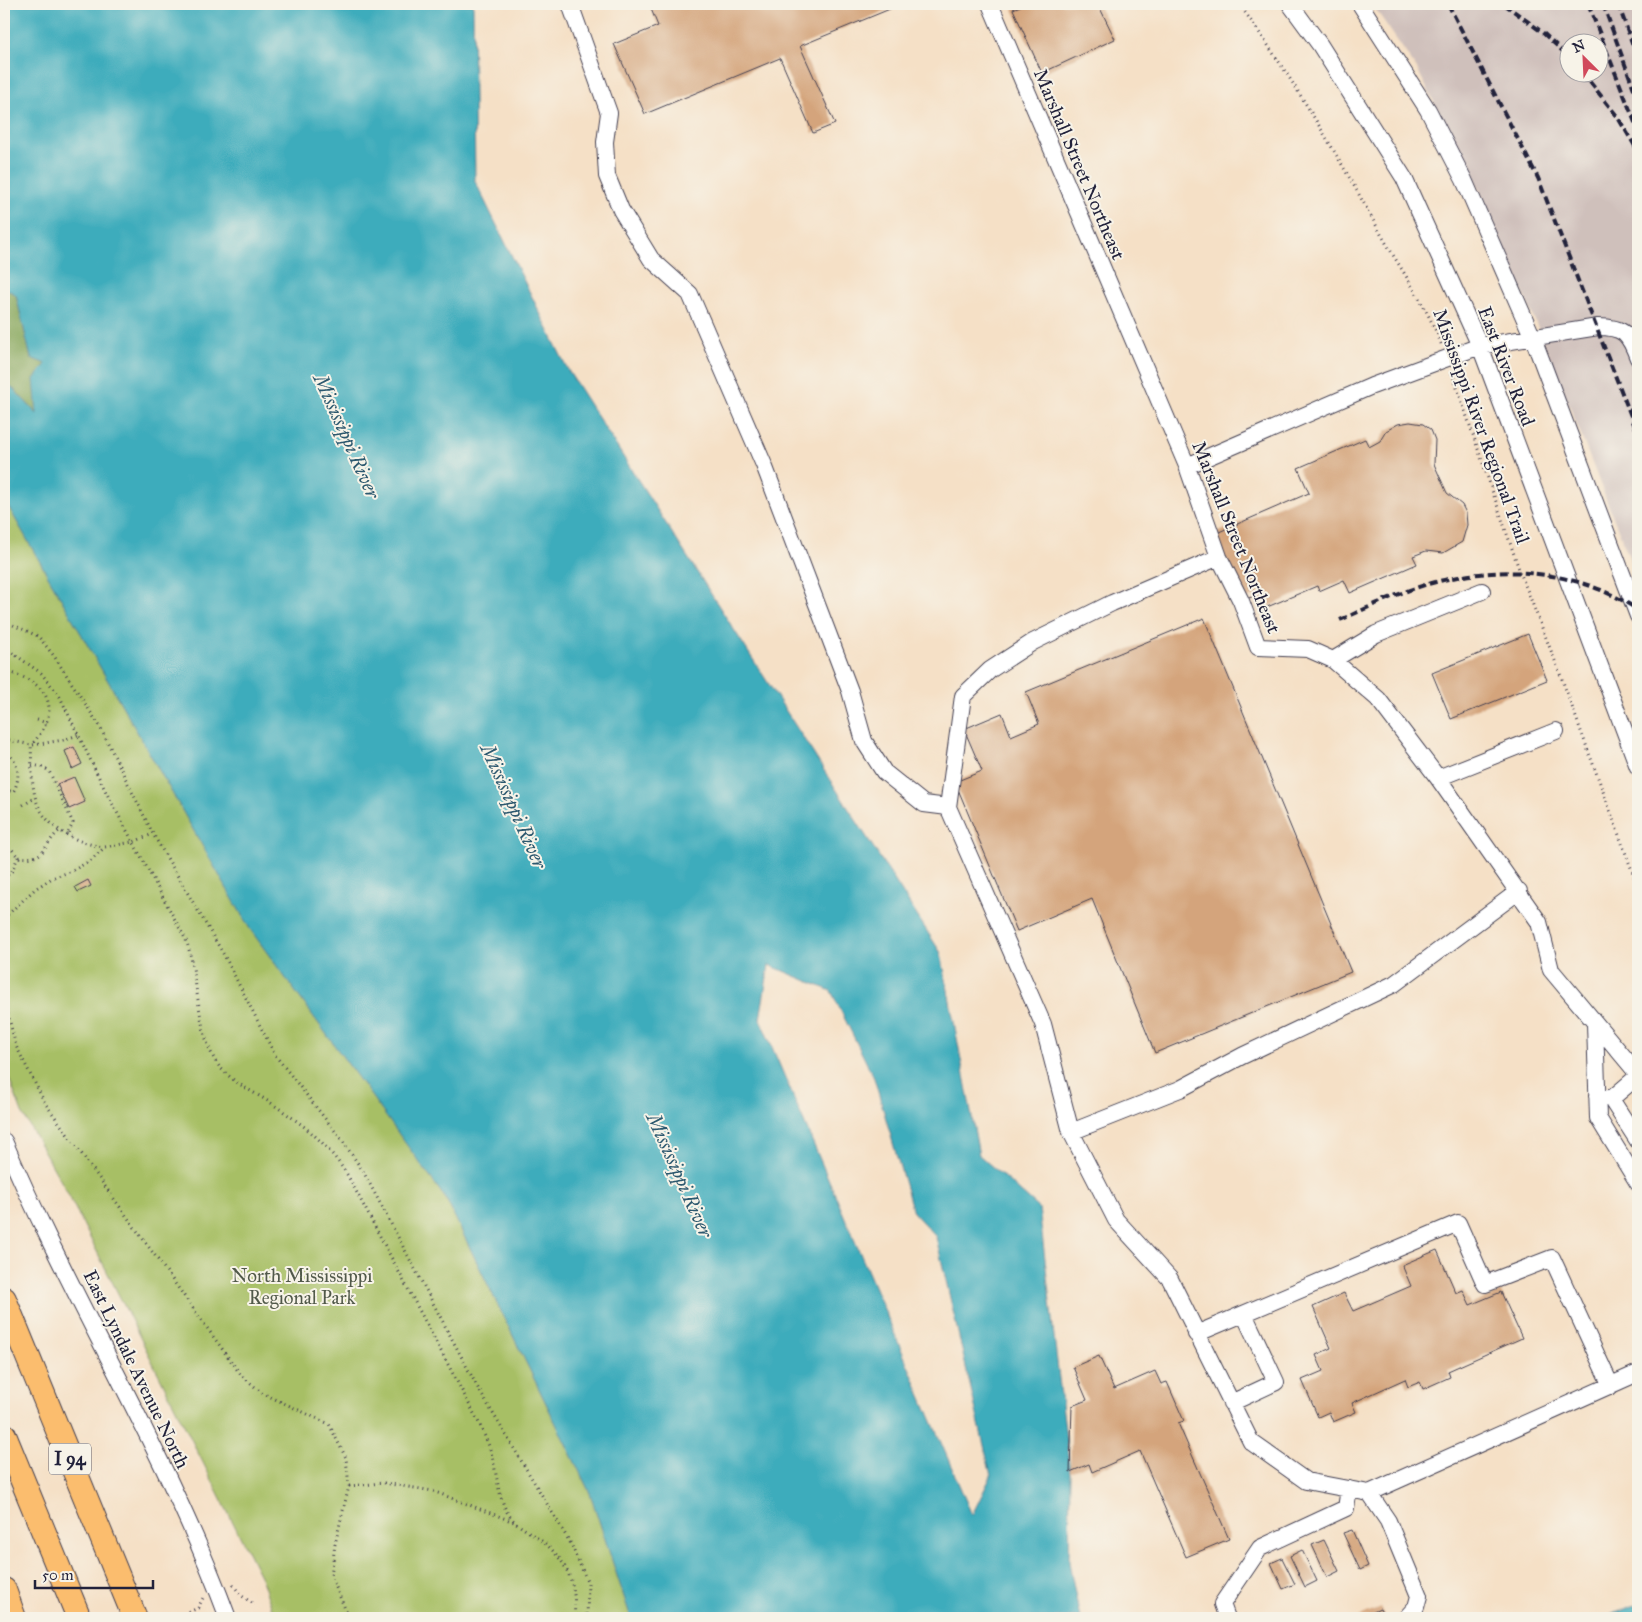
<svg xmlns="http://www.w3.org/2000/svg" width="1642" height="1622" font-family="'IM FELL Great Primer',serif">
<style>
.industrial{fill:#cfc0bb;fill-rule:evenodd}
.green{fill:#a7bf65;stroke:#647050}
.forest{fill:#85a65a;stroke:#54644a}
.water{fill:#3eacbc;stroke:#30677c;fill-rule:evenodd}
.building{fill:#d4a47c}
.lines{fill:none;stroke-linecap:round;stroke-linejoin:round}
.minor-casing{stroke:#423e50;stroke-width:18}
.highway-casing{stroke:#423e50;stroke-width:26}
.path{stroke:#423e50;stroke-width:3;stroke-dasharray:1 4;stroke-linecap:butt}
.minor{stroke:#fff;stroke-width:16}
.highway{stroke:#fbbd6e;stroke-width:24}
.rail{stroke:#22223b;stroke-width:4;stroke-dasharray:8 4;stroke-linecap:butt}
.labels{text-anchor:middle;stroke-width:4;stroke-linejoin:round;paint-order:stroke}
.shield{fill:#f7f3e8;stroke:#62616f;stroke-width:1}
.shield-label{font-size:18px;font-weight:bold;fill:#22223b}
.street-label{font-size:19px;fill:#22223b;stroke:#f7f3e8}
.park-label{font-size:19px;fill:#51594a;stroke:#f7f3e8}
.water-label{font-size:20px;font-style:italic;fill:#2d596f;stroke:#f7f3e8}
</style>
<rect width="100%" height="100%" fill="#f7f3e8"/>
<filter id="ink" filterUnits="userSpaceOnUse"><feTurbulence type="fractalNoise" baseFrequency=".02" numOctaves="2"/><feDisplacementMap in="SourceGraphic" scale="10" xChannelSelector="R" yChannelSelector="G"/><feConvolveMatrix kernelMatrix="1 2 1 2 8 2 1 2 1" color-interpolation-filters="sRGB"/></filter>
<filter id="wash" filterUnits="userSpaceOnUse"><feTurbulence type="fractalNoise" baseFrequency=".0096" numOctaves="4" result="noise"/><feDisplacementMap in="SourceGraphic" scale="20" xChannelSelector="R" yChannelSelector="G"/><feGaussianBlur stdDeviation="1.12" result="paint"/><feColorMatrix in="noise" values="0 0 0 0 0 0 0 0 0 0 0 0 0 0 0 0 0 1.4 0 .05"/><feComposite in="paint" operator="in"/></filter>
<g filter="url(#wash)">
<rect width="100%" height="100%" fill="#f5e0c6"/>
<path class="industrial" d="M 1372,4 L 1638,4 L 1638,580 L 1551,359 L 1482,195 L 1417,69 ZM 1570,42 L 1600,42 L 1600,72 L 1570,72 Z"/>
<path class="green" d="M 4,499 L 250,929 L 446,1199 L 590,1493 L 631,1618 L 275,1618 L 262,1580 L 66,1190 L 22,1113 L 4,1065 Z"/>
<path class="forest" d="M 4,287 L 16,295 L 31,358 L 47,364 L 38,415 L 4,379 Z"/>
<path class="water" d="M 4,4 L 473,4 L 475,181 L 569,372 L 941,953 L 979,1155 L 1039,1208 L 1070,1472 L 1069,1562 L 1080,1618 L 631,1618 L 590,1493 L 446,1199 L 250,929 L 4,499 L 4,379 L 37,414 L 34,379 L 46,364 L 31,358 L 16,295 L 4,287 ZM 769,965 L 831,991 L 874,1078 L 913,1212 L 936,1237 L 991,1476 L 972,1515 L 760,1019 Z
M 1638,1603 L 1638,1618 L 1605,1618 Z"/>
<g id="blocks">
<path class="building" d="M 649,4 L 902,4 L 800,46 L 835,124 L 813,133 L 780,58 L 645,114 L 614,44 L 658,26 Z
M 1025,4 L 1098,4 L 1115,39 L 1042,73 L 1013,9 Z
M 1410,422 L 1423,424 L 1431,430 L 1435,440 L 1434,464 L 1447,493 L 1462,505 L 1466,513 L 1467,525 L 1462,542 L 1443,553 L 1426,551 L 1413,556 L 1417,564 L 1350,593 L 1344,580 L 1319,591 L 1317,586 L 1260,610 L 1254,596 L 1241,601 L 1212,535 L 1309,493 L 1298,468 L 1365,439 L 1369,447 L 1380,441 L 1386,431 L 1398,424 Z
M 1204,618 L 1351,972 L 1155,1053 L 1092,899 L 1017,931 L 955,782 L 982,771 L 964,729 L 1002,713 L 1011,736 L 1039,724 L 1026,692 Z
M 1528,634 L 1547,680 L 1451,719 L 1432,673 Z
M 74,747 L 82,764 L 72,769 L 65,751 Z
M 74,777 L 85,802 L 69,809 L 57,784 Z
M 88,880 L 91,886 L 78,892 L 75,887 Z
M 1437,1250 L 1456,1293 L 1463,1290 L 1470,1305 L 1501,1292 L 1522,1338 L 1448,1371 L 1450,1377 L 1423,1389 L 1420,1382 L 1408,1387 L 1405,1379 L 1352,1403 L 1356,1412 L 1333,1422 L 1329,1412 L 1318,1417 L 1302,1380 L 1323,1371 L 1316,1355 L 1331,1348 L 1313,1307 L 1344,1293 L 1353,1311 L 1411,1286 L 1402,1265 Z
M 1099,1356 L 1114,1389 L 1155,1371 L 1161,1384 L 1167,1382 L 1184,1421 L 1178,1423 L 1229,1539 L 1186,1557 L 1140,1451 L 1092,1472 L 1089,1464 L 1070,1472 L 1072,1406 L 1087,1400 L 1073,1367 Z
M 1352,1530 L 1368,1566 L 1360,1570 L 1343,1533 Z
M 1324,1540 L 1339,1571 L 1327,1577 L 1312,1545 Z
M 1302,1550 L 1317,1581 L 1305,1587 L 1290,1556 Z
M 1282,1558 L 1295,1584 L 1283,1589 L 1271,1563 Z
M 1380,1608 L 1385,1618 L 1358,1618 Z"/>
</g>
</g>
<g filter="url(#ink)">
<use href="#blocks" fill-opacity="0" stroke="#423e50" stroke-width="1"/>
<g class="lines">
<g class="minor-casing">
<path id="minor" d="M 570,4 L 609,113 L 605,142 L 607,176 L 621,210 L 651,259 L 690,294 L 764,465 L 850,691 L 864,741 L 884,772 L 924,804 L 948,807
M 990,4 L 1187,466 L 1219,557 L 1241,601 L 1258,647 L 1308,649 L 1333,660 L 1378,699 L 1438,778 L 1539,922 L 1551,970 L 1638,1074
M 1290,4 L 1320,45 L 1404,178 L 1480,346 L 1638,767
M 1360,4 L 1428,110 L 1464,180 L 1533,338 L 1638,616
M 1187,466 L 1372,386 L 1480,346 L 1598,327 C 1624,327 1629,334 1638,358
M 1219,557 L 1112,603 L 1033,642 L 990,670 L 963,696 L 948,807 L 1043,1024 L 1071,1132 L 1116,1220 L 1170,1279 L 1251,1442 L 1306,1481 L 1369,1493 L 1638,1373
M 1333,660 L 1376,634 L 1482,591
M 1438,778 L 1556,731
M 1595,1023 L 1598,1118 L 1638,1183
M 1597,1096 L 1611,1099 L 1638,1141
M 1611,1099 L 1638,1076
M 1071,1132 L 1180,1089 L 1242,1056 L 1394,984 L 1519,891
M 4,1141 C 73,1303 167,1453 228,1618
M 1196,1334 L 1458,1223 L 1485,1284 L 1552,1258 L 1611,1386
M 1231,1403 L 1276,1382 L 1244,1314
M 1369,1493 L 1388,1521 L 1419,1596 L 1416,1607 L 1406,1618
M 1227,1618 L 1222,1604 L 1260,1548 L 1346,1508 L 1349,1489"/>
</g>
<g class="highway-casing">
<path id="highway" d="M 4,1299 L 135,1618
M 4,1435 L 79,1618
M 4,1590 L 14,1618"/>
</g>
<path class="path" d="M 1239,4 C 1293,78 1338,156 1382,236 C 1403,273 1427,306 1442,346
M 1452,373 L 1520,572 L 1559,671 L 1638,887
M 4,621 L 38,636 L 54,656 L 99,725 L 153,834 L 224,955 L 275,1055 L 342,1140 L 363,1171 L 479,1390 L 571,1544 L 588,1583 L 587,1618
M 4,647 L 41,673 L 59,695 L 106,792 L 186,940 C 199,977 196,1029 216,1062 C 229,1081 252,1091 271,1103 C 306,1127 324,1139 348,1176 L 478,1421 C 483,1432 489,1444 492,1456 C 497,1475 498,1495 507,1512 C 514,1524 525,1529 536,1537 C 565,1556 578,1583 574,1618
M 4,671 C 48,681 65,709 31,745
M 37,720 L 47,723
M 4,739 L 31,745 C 32,762 31,780 35,796 C 42,827 76,843 104,847
M 33,745 L 63,740 L 78,735
M 4,750 C 18,760 22,777 13,792 L 4,789
M 32,765 L 43,767 L 49,771 L 73,823 L 67,835
M 23,805 L 35,798
M 4,848 L 10,847 L 18,857 C 47,861 42,846 59,831
M 4,878 L 12,871 L 18,857
M 4,918 L 35,889 L 52,878 L 72,871 L 91,860 L 105,847 L 133,842 L 153,834
M 4,999 L 16,1046 L 45,1103 L 241,1375 L 262,1393 L 329,1424 L 346,1458 L 349,1486 L 335,1544 L 331,1576 L 349,1618
M 349,1486 L 384,1483 L 433,1491 L 514,1522
M 233,1585 L 242,1596 L 255,1605
M 175,1618 L 198,1608 L 203,1598"/>
<use href="#minor" class="minor"/>
<use href="#highway" class="highway"/>
<path class="rail" d="M 1448,4 L 1538,178 L 1638,434
M 1504,4 L 1542,32 L 1570,58
M 1588,4 L 1638,130
M 1603,4 L 1638,100
M 1618,4 L 1638,59
M 1582,72 L 1617,116 L 1638,151
M 1340,620 C 1370,607 1401,591 1432,583 C 1500,564 1578,569 1638,610"/>
</g>
</g>
<g class="labels">
<rect class="shield" x="49" y="1443.5" width="42" height="31" rx="4"/>
<g class="shield-label">
<text x="70" y="1465">I 94</text>
</g>
<g class="street-label">
<text transform="translate(1080 164) rotate(67)" y="7">Marshall Street Northeast</text>
<text transform="translate(1507 366) rotate(69)" y="7">East River Road</text>
<text transform="translate(1482 426) rotate(70)" y="7">Mississippi River Regional Trail</text>
<text transform="translate(1237 537) rotate(68)" y="7">Marshall Street Northeast</text>
<text transform="translate(137 1369) rotate(64)" y="7">East Lyndale Avenue North</text>
</g>
<g class="park-label">
<text x="302" y="1282">North Mississippi<tspan x="302" dy="22">Regional Park</tspan></text>
</g>
<g class="water-label">
<text transform="translate(347 436) rotate(66)" y="7">Mississippi River</text>
<text transform="translate(514 806) rotate(66)" y="7">Mississippi River</text>
<text transform="translate(680 1175) rotate(66)" y="7">Mississippi River</text>
</g>
</g>
<rect width="1642" height="1622" fill="none" stroke="#f7f3e8" stroke-width="20"/>
<g transform="translate(1584 58) rotate(336)"><circle r="24" fill="#f7f3e8" stroke="#a29fa3"/>
<path d="M0-4L9 19L0 12L-9 19Z" fill="#d1495b"/>
<text y="-8" font-size="14" font-weight="bold" text-anchor="middle" fill="#22223b">N</text>
</g>
<path d="M35 1580v8h118v-8" fill="none" stroke="#22223b" stroke-width="2.5"/>
<text x="42" y="1580" font-size="15" fill="#22223b" stroke="#f7f3e8" stroke-width="4" paint-order="stroke">50 m</text>
</svg>
